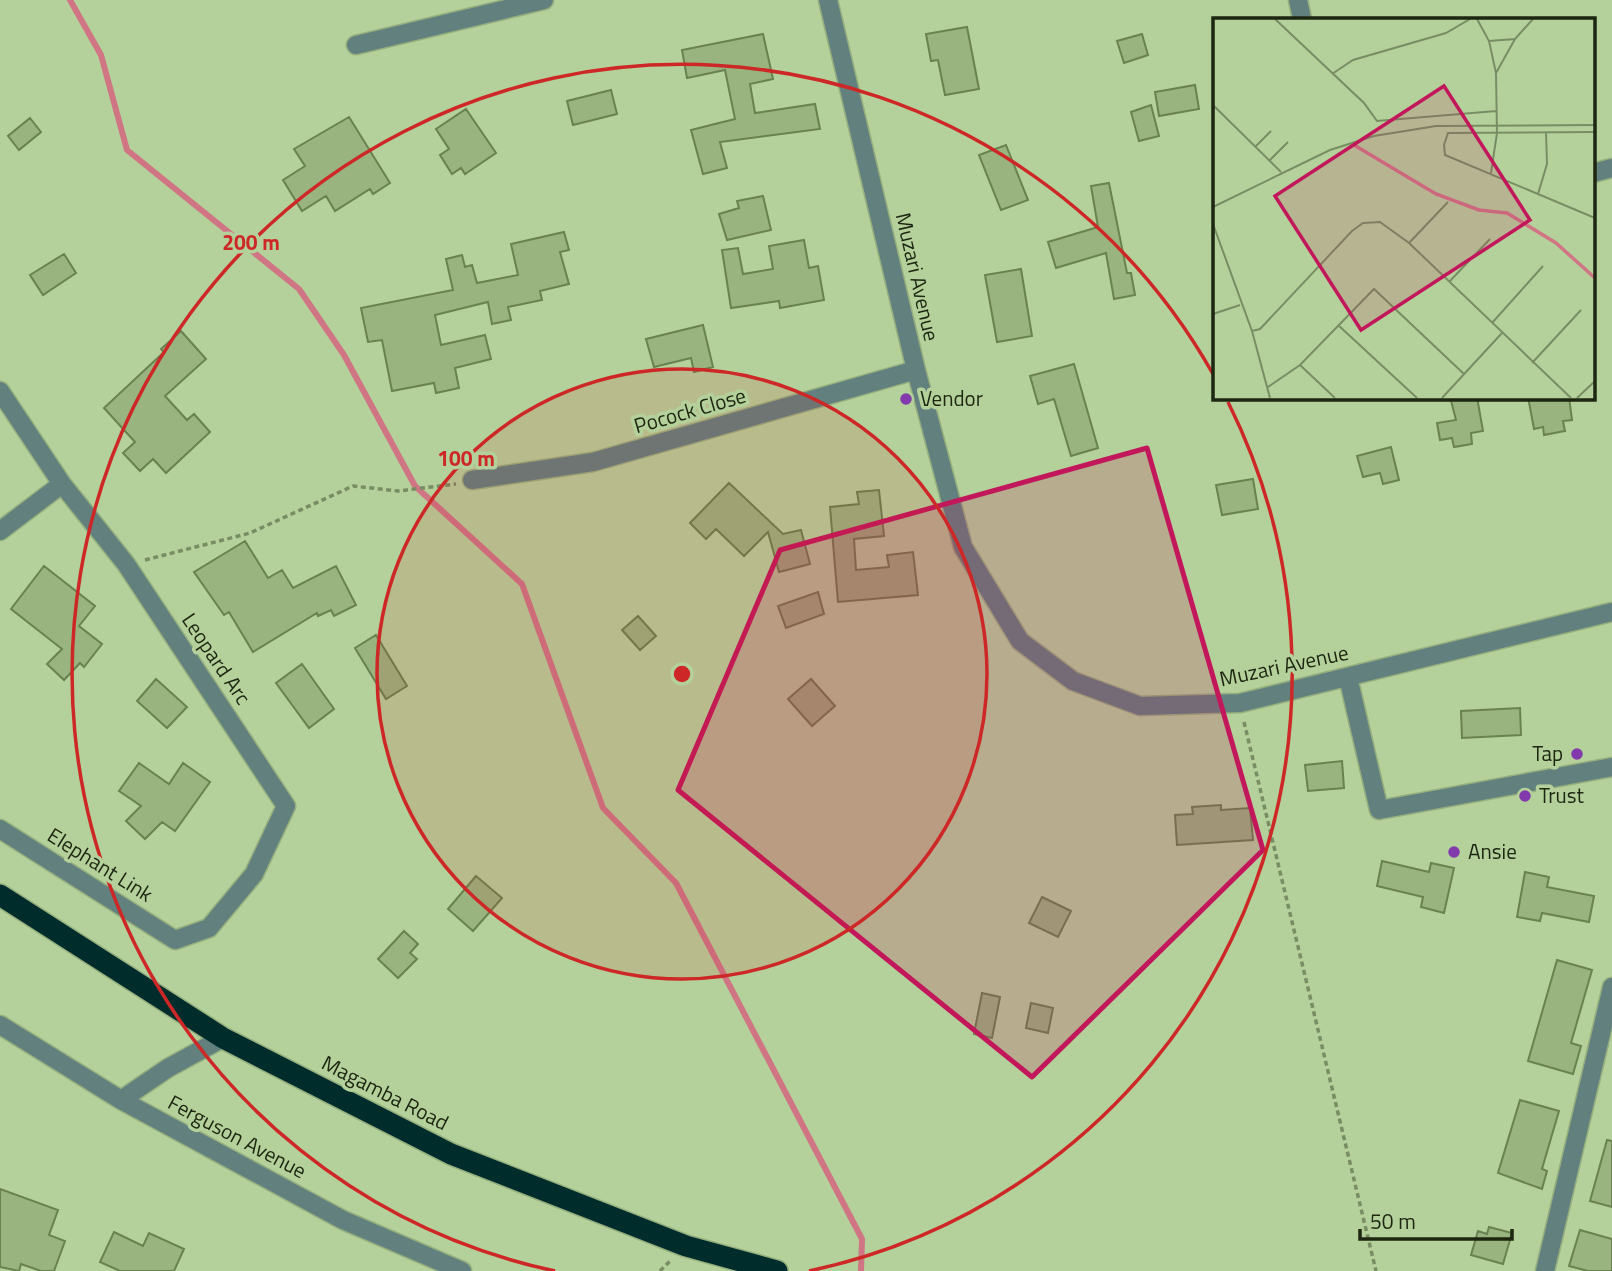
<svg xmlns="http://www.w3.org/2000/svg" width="1612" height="1271" font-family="'Titillium Web',sans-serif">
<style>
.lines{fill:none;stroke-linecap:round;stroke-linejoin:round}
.stream{stroke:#cf7583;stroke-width:6}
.building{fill:#99b47f;stroke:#698250;stroke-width:2}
.minor-casing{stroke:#96af7f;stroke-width:21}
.highway-casing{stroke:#96af7f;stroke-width:24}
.path{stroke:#788d64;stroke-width:3.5;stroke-dasharray:5 3.5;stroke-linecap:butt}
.minor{stroke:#61807e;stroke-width:18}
.highway{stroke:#002d2b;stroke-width:21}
.marked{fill:#c2185b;fill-opacity:0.2;stroke:#c2185b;stroke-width:5;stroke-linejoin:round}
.ring{fill:none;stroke:#cd2827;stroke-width:3.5}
.poi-dot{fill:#8139ac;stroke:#b5d19b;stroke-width:2.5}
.labels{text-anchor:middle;stroke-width:7;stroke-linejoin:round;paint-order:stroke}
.street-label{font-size:21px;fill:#1c2611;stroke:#b5d19b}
.poi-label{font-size:21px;fill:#1c2611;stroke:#b5d19b;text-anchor:start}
.inset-river{fill:none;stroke:#cf7583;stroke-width:3.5}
.inset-road{fill:none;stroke:#788d64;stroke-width:2}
.view{fill:#c2185b;fill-opacity:0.15;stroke:#c2185b;stroke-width:3.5}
.inset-edge{fill:none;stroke:#1c2611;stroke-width:3.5}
.centre{fill:#cd2827;stroke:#b5d19b;stroke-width:3.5}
.ring-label{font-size:21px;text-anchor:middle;font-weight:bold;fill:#cd2827;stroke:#b5d19b;stroke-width:7;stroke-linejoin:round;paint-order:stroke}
</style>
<rect width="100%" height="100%" fill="#b5d19b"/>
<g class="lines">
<path class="stream" d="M 70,0 L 101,55 L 127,150 L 299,289 L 344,355 L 415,486 L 522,584 L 603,808 L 676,883 L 862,1239 L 861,1271"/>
</g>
<path class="building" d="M 967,27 L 979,89 L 945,95 L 938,60 L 931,61 L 926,34 Z
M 763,34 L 773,79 L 750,84 L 755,113 L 815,104 L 820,129 L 720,142 L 727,168 L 703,174 L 691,130 L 735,119 L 725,70 L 687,78 L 682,50 Z
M 1142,34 L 1148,55 L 1124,63 L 1117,41 Z
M 1195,85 L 1199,109 L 1159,116 L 1155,92 Z
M 611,90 L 617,114 L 573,125 L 567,101 Z
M 1151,105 L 1159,136 L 1139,141 L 1131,112 Z
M 466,109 L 496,153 L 465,174 L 461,168 L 452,174 L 440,155 L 449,149 L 436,129 Z
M 349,117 L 390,183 L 373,194 L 370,189 L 335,211 L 326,196 L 302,211 L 283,180 L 305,166 L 294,149 Z
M 30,118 L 41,132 L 19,150 L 8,136 Z
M 1006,145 L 1028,200 L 1001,210 L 979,155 Z
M 1109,183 L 1127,273 L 1131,273 L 1135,295 L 1114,299 L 1106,253 L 1056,268 L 1048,242 L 1098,227 L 1091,186 Z
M 763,196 L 771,230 L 727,240 L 719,214 L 739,208 L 737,201 Z
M 564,232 L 569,250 L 560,252 L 569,284 L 540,291 L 542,300 L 508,307 L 511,320 L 492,324 L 488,302 L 435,315 L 441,345 L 485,335 L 491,359 L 455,368 L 459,388 L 436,393 L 434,383 L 392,391 L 382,340 L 368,342 L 361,308 L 453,290 L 446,259 L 462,255 L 465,267 L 472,265 L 477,283 L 518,275 L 511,244 Z
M 804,240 L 809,268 L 818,266 L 824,300 L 780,308 L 779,301 L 731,308 L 722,250 L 738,248 L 743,274 L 773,269 L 769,246 Z
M 64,254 L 76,273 L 43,295 L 30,275 Z
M 1021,269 L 1032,336 L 997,342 L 985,275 Z
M 703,325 L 713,367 L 694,372 L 691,358 L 654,367 L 646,339 Z
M 181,331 L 206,359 L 165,396 L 187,420 L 194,414 L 210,432 L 166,473 L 153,459 L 140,471 L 123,453 L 135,442 L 104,408 L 164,352 L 161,349 Z
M 1074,364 L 1098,448 L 1071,456 L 1054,399 L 1038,404 L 1030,376 Z
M 1450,397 L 1477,397 L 1483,431 L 1471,433 L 1472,444 L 1454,447 L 1452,438 L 1440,440 L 1437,423 L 1456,420 Z
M 1528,397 L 1569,397 L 1572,420 L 1563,421 L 1565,431 L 1544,435 L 1543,427 L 1534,429 Z
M 1391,447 L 1399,480 L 1383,484 L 1380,473 L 1363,477 L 1357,456 Z
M 1253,479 L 1258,509 L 1222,515 L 1216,485 Z
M 729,483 L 783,534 L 801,530 L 810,564 L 779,572 L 768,532 L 744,556 L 716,529 L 706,539 L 690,523 Z
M 879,490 L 884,536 L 854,539 L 856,570 L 889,567 L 887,555 L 913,552 L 918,595 L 838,602 L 830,507 L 859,504 L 857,492 Z
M 245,541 L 268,578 L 282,570 L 293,588 L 336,566 L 356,605 L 334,616 L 331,610 L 318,616 L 317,613 L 253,652 L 229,612 L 224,615 L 194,572 Z
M 44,566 L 95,606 L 79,626 L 102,644 L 84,667 L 80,663 L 64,680 L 47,664 L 62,649 L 11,609 Z
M 818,592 L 824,614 L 786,628 L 778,606 Z
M 638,616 L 656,636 L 640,650 L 622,630 Z
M 376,635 L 407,686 L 386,699 L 355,648 Z
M 302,664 L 334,709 L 309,728 L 276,683 Z
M 156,679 L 187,707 L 167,728 L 137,701 Z
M 811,679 L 835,706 L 812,726 L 788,699 Z
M 1520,708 L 1521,735 L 1462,738 L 1461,711 Z
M 1342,761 L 1344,788 L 1308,791 L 1305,765 Z
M 139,763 L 169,784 L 183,763 L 210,782 L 175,831 L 162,822 L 145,839 L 126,821 L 141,806 L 119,791 Z
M 1221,805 L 1221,810 L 1250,808 L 1253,840 L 1177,845 L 1175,815 L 1193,814 L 1192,807 Z
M 1382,861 L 1429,872 L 1431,863 L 1454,868 L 1444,913 L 1421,907 L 1423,897 L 1377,886 Z
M 1525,872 L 1549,877 L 1547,887 L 1594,896 L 1589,922 L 1542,913 L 1540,921 L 1517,917 Z
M 476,876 L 502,898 L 473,931 L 448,909 Z
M 1042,897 L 1071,911 L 1058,937 L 1029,923 Z
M 404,931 L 418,944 L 410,953 L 417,959 L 398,978 L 378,959 Z
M 1557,960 L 1592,970 L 1571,1043 L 1581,1046 L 1573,1074 L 1528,1061 Z
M 982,993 L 1000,997 L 992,1038 L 974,1034 Z
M 1031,1003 L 1053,1008 L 1048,1033 L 1026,1028 Z
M 1520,1100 L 1559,1111 L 1542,1169 L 1547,1171 L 1542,1189 L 1498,1173 Z
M 1607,1140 L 1612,1141 L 1612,1207 L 1590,1201 Z
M 0,1189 L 58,1210 L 49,1235 L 65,1241 L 54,1271 L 41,1271 L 21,1264 L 19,1271 L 0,1267 Z
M 1489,1227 L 1512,1233 L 1503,1264 L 1471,1255 L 1478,1231 L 1487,1234 Z
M 1580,1230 L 1612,1239 L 1612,1271 L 1588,1271 L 1569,1266 Z
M 114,1232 L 143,1246 L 149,1233 L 184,1249 L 174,1271 L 120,1271 L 100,1262 Z"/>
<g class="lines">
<g class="minor-casing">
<path id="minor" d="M 828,0 L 916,370 L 963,547 L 1020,641 L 1073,681 L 1140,706 L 1240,703 L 1612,612
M 1298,0 L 1302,19
M 356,45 L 544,0
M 1593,173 L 1612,168
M 0,391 L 62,484 L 126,564 L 286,806 L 254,874 L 209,928 L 175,940 L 0,829
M 472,480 L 593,462 L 916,370
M 0,531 L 62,484
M 1348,677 L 1379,810 L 1612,767
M 0,1025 L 121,1100 L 343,1220 L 462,1271
M 121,1100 L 168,1068 L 223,1038
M 1545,1271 L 1612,987"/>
</g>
<g class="highway-casing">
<path id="highway" d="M 0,895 L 223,1038 L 451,1154 L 686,1246 L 777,1271"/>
</g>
<path class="path" d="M 145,560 L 250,533 L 353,486 L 398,491 L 456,484
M 1244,722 L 1376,1271
M 660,1271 L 671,1260"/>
<use href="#minor" class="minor"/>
<use href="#highway" class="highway"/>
</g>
<path class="marked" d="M 1147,448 L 1263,850 L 1032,1077 L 678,790 L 780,550 Z"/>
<circle cx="682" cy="674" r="305" fill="#cd2827" fill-opacity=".12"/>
<g class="ring">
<circle cx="682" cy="674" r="305"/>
<path d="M555 1271A610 610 0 1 1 1213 374M1228 402A610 610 0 0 1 809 1271"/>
</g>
<g class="poi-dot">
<circle cx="906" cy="399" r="7"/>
<circle cx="1577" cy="754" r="7"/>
<circle cx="1525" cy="796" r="7"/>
<circle cx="1454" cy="852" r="7"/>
</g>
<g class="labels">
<g class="street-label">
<text transform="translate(917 277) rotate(77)" y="7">Muzari Avenue</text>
<text transform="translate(690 411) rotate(-16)" y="7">Pocock Close</text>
<text transform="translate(216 659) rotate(56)" y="7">Leopard Arc</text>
<text transform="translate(1284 666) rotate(-12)" y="7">Muzari Avenue</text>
<text transform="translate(100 865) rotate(32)" y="7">Elephant Link</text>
<text transform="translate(385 1093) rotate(27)" y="7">Magamba Road</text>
<text transform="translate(237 1137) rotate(28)" y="7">Ferguson Avenue</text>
</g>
<g class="poi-label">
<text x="920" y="406">Vendor</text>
<text x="1563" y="761" text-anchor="end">Tap</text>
<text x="1539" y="803">Trust</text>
<text x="1468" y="859">Ansie</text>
</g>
</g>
<g transform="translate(1213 18)">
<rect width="382" height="382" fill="#b5d19b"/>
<path class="inset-river" d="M 141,127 L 223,176 L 266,192 L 294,195 L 343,225 L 382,260"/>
<path class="inset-road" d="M 62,1 L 151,85 L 164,103 L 283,93M 264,1 L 276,23 L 283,55 L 284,115 L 278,155M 276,23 L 302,21 L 320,1M 283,55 L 302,21M 119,56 L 140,42 L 233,15 L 257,1M 0,87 L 68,154M 382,114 L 235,115 L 231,127 L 232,137 L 382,200M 43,128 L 58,113M 57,142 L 75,124M 325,176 L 334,146 L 333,114M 0,189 L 117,132 L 161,118 L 223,108 L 382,107M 0,206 L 39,313M 196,225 L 235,184M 236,264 L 277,221M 0,296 L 27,287M 279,305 L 330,248M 125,307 L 204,380M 39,313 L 47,311 L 139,213 L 150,205 L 167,204 L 196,225 L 358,380M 39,313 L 57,380M 319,345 L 368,292M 87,347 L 122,380M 55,369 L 87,347 L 161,271 L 251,356M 229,380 L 289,315M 364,380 L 382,363"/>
<path class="view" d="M 231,68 L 317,202 L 148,312 L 62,178 Z"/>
<rect width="382" height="382" class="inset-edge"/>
</g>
<circle cx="682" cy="674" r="10" class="centre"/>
<g class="ring-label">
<text x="251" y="250">200 m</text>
<text x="466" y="466">100 m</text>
</g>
<path d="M1360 1229v10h152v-10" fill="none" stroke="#1c2611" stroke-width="3.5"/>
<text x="1370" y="1229" font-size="21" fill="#1c2611" stroke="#b5d19b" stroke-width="5" paint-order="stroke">50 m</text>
</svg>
